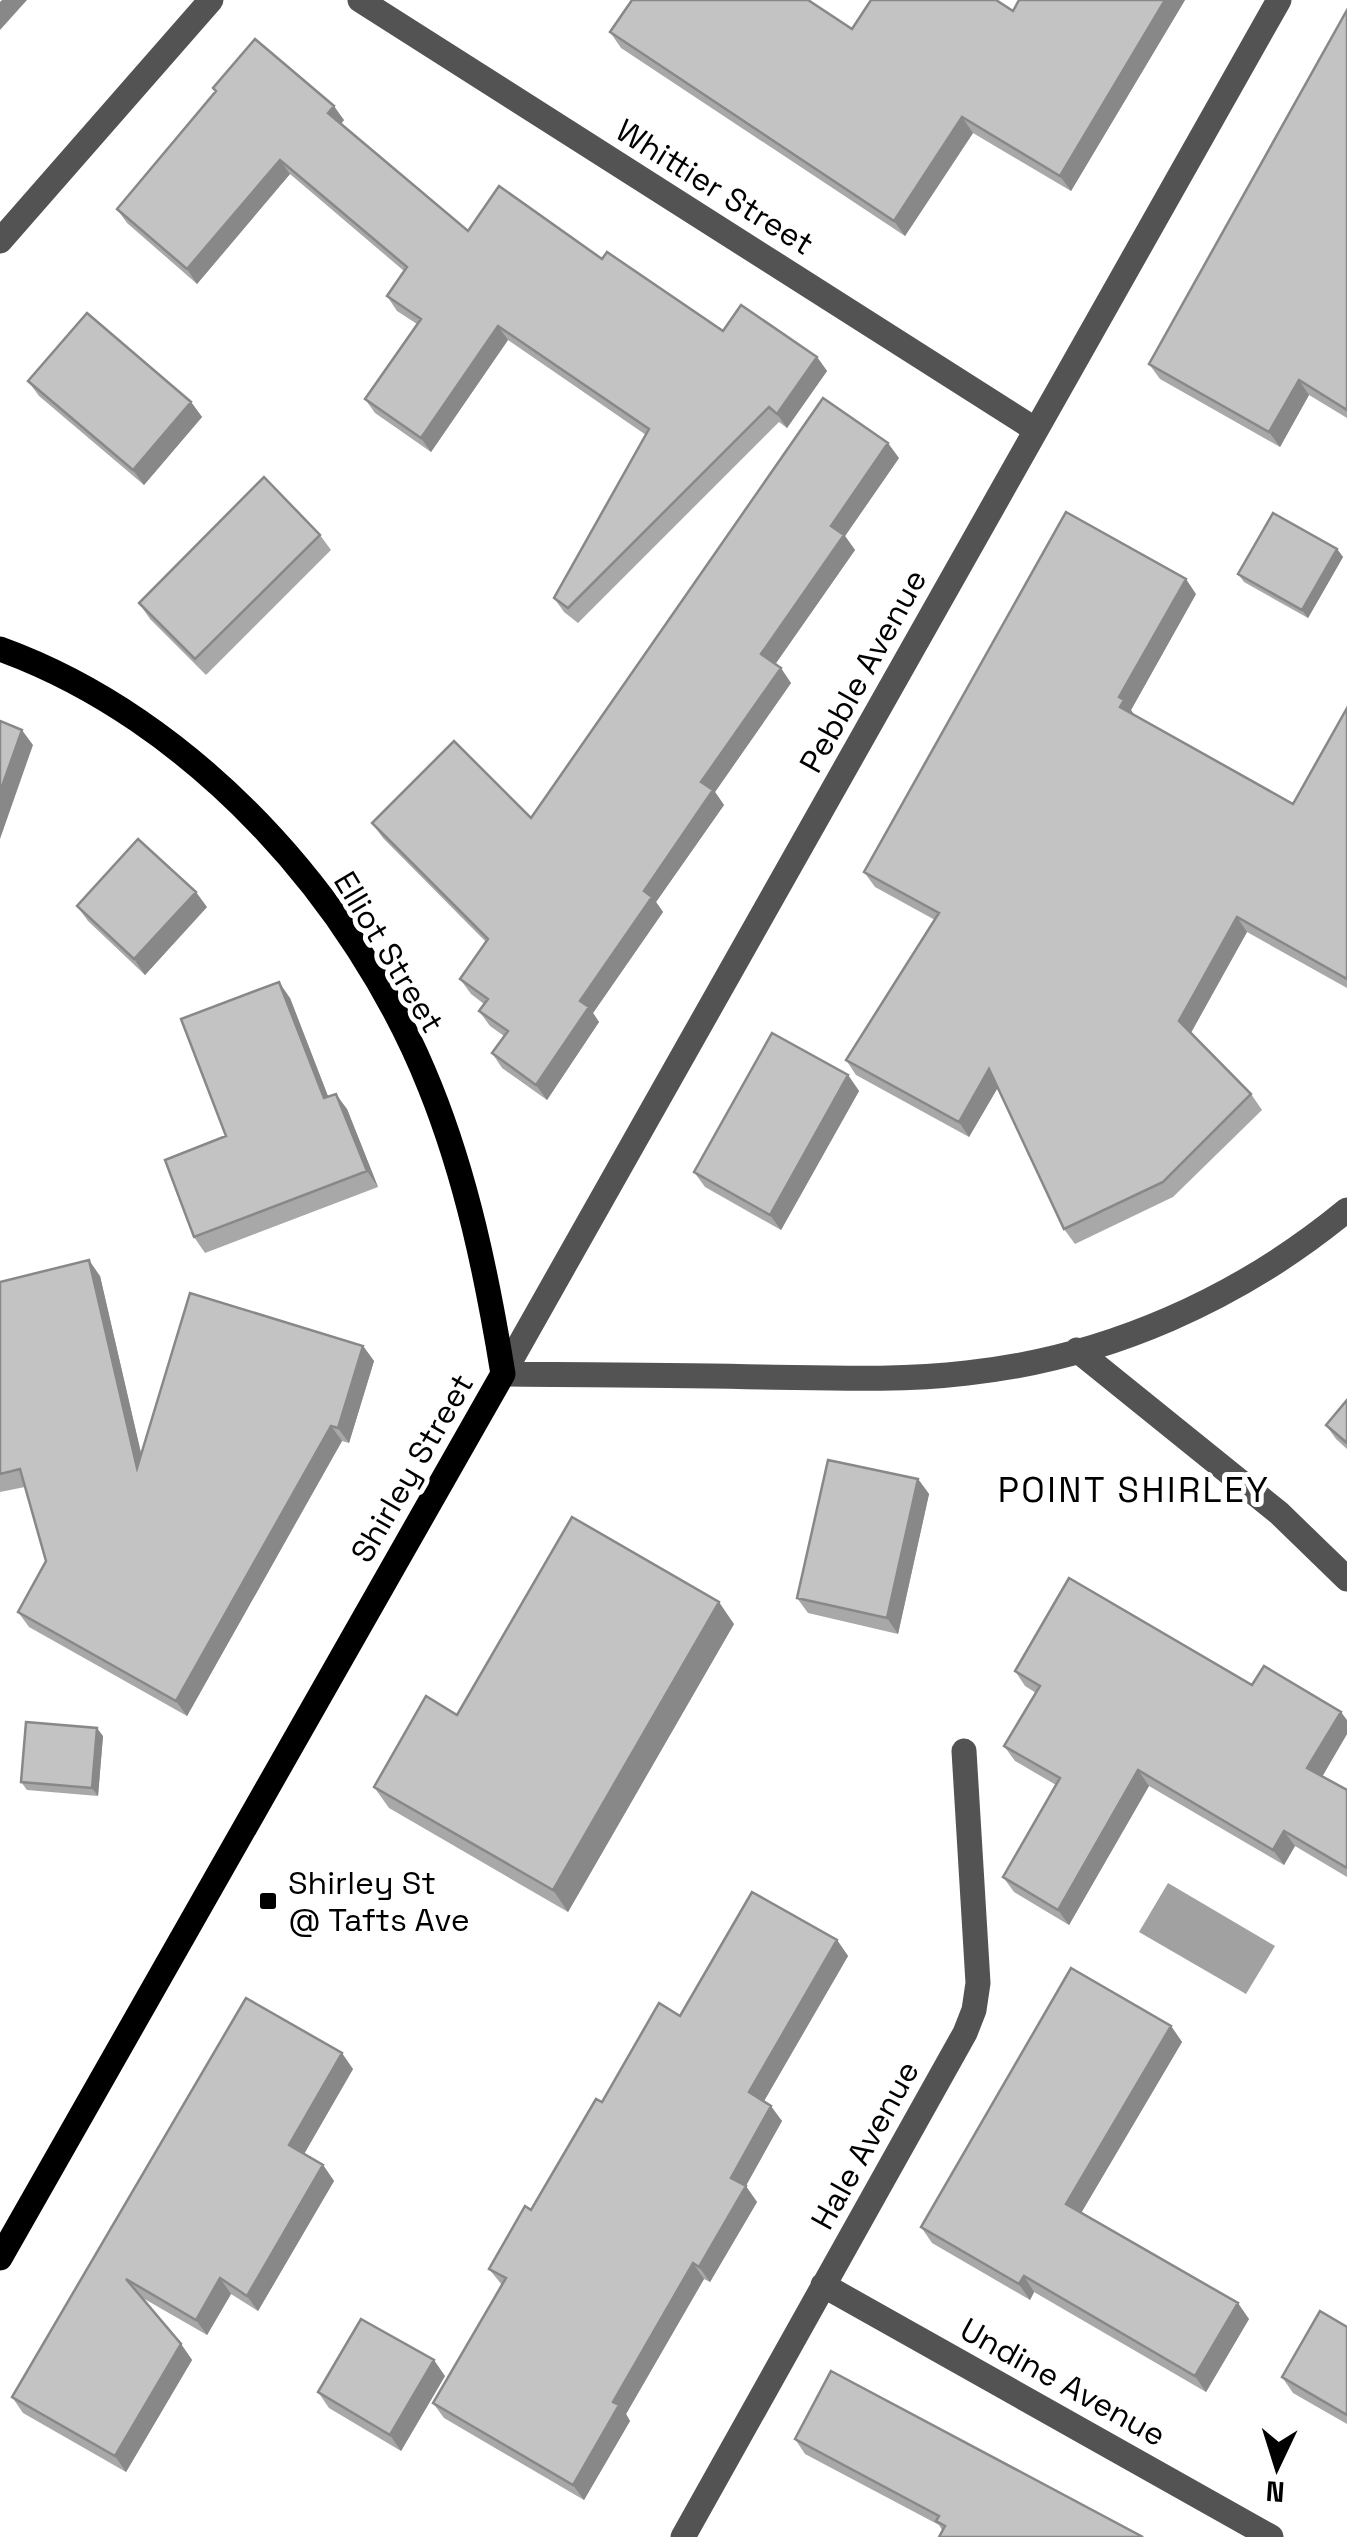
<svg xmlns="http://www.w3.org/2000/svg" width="1347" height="2537" font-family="'Space Grotesk',sans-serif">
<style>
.water{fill:#a1a1a1}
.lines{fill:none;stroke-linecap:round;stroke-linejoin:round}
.minor{stroke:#535353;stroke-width:25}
.major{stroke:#000;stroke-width:25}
.wall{fill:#a8a8a8}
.shaded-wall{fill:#888}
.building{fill:#c3c3c3;stroke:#888;stroke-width:2.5}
.poi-dot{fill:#000;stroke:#fff;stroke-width:4}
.labels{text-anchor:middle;stroke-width:10;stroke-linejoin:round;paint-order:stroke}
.street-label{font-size:32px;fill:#000;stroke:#fff}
.poi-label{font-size:32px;fill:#000;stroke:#fff;text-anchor:start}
.neighbourhood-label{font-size:35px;letter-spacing:2.5px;fill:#000;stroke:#fff}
</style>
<rect width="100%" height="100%" fill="#fff"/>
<path class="water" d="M 1168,1883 L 1275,1946 L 1246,1994 L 1139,1932 Z"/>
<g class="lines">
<path class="minor" d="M 360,0 L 1036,430
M 1279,0 L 503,1374 C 589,1375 676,1375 762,1377 C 830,1378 900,1381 967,1373 C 1107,1358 1239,1299 1347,1210
M 0,241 L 211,0
M 1077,1350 L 1279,1513 L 1347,1579
M 823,2285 L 1271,2537
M 683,2537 L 965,2033 L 974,2010 L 978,1983 L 964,1751"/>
<path class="major" d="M 0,649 C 193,719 355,899 430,1087 C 467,1179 487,1276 503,1374 L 0,2258"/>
</g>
<path class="wall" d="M 1019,0 L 1185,0 L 1071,191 L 973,133 L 905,236 L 621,48 L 610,32 L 852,29 L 1013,11 Z
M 1347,10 L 1347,418 L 1309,395 L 1280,447 L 1160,379 L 1149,364 Z
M 213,88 L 344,120 L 341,124 L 468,231 L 602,259 L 723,331 L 817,357 L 827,371 L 787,428 L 779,422 L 578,623 L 564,612 L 554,598 L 646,435 L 508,340 L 431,452 L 375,413 L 365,399 L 417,324 L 397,311 L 387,296 L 404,271 L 290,174 L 197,284 L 127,223 L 117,209 L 215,92 Z
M 28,381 L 191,402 L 202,417 L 144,485 L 39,396 Z
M 899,458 L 845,536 L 855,550 L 775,664 L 791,683 L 715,792 L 724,805 L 656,902 L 663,912 L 593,1013 L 599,1022 L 547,1100 L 502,1068 L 492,1053 L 504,1036 L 490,1026 L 479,1011 L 484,1004 L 471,994 L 460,979 L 486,942 L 383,838 L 372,823 L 531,818 Z
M 320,535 L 331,550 L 206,675 L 150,619 L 139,603 Z
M 1337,549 L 1343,557 L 1308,618 L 1244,582 L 1238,574 Z
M 1196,594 L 1131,710 L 1134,715 L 1293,804 L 1347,708 L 1347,988 L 1247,932 L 1191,1033 L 1251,1094 L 1262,1110 L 1173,1197 L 1075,1244 L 1064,1229 L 998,1087 L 969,1137 L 856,1075 L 846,1060 L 935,920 L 875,887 L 864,872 Z
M 77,906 L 207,907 L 145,975 L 88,921 Z
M 290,998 L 328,1097 L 347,1109 L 378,1187 L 205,1253 L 194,1237 L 226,1136 Z
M 848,1075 L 859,1091 L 781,1230 L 705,1187 L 694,1172 Z
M 100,1276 L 141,1454 L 363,1346 L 374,1361 L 349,1443 L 342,1441 L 187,1716 L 29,1627 L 18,1612 L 46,1561 L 25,1487 L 0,1492 L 0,1282 Z
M 1347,1400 L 1347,1449 L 1336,1439 L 1326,1425 Z
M 918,1479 L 929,1494 L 898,1634 L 808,1613 L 797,1598 Z
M 734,1624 L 568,1912 L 389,1808 L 374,1787 L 457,1715 Z
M 1015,1671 L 1252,1685 L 1347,1734 L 1322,1776 L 1347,1790 L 1347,1877 L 1295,1846 L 1284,1865 L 1149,1786 L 1069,1925 L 1014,1892 L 1003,1877 L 1056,1785 L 1015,1761 L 1004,1746 L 1036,1693 L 1025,1686 Z
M 103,1736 L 98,1796 L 27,1790 L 21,1782 Z
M 837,1940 L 848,1956 L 764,2101 L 782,2121 L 745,2186 L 757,2202 L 710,2282 L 704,2279 L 626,2414 L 630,2421 L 584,2500 L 444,2418 L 433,2403 L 502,2285 L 489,2269 L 531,2210 L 602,2102 L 680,2016 Z
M 246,1998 L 353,2069 L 304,2154 L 323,2165 L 334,2181 L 258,2311 L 231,2294 L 207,2335 L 141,2297 L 181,2344 L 192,2360 L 126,2472 L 23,2413 L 12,2397 Z
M 1171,2026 L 1182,2042 L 1081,2213 L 1249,2319 L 1206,2392 L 1034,2292 L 1030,2300 L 932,2243 L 921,2227 Z
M 1347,2327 L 1347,2424 L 1293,2393 L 1282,2377 Z
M 445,2376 L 401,2451 L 329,2408 L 318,2392 Z
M 795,2439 L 1143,2537 L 942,2530 L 939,2525 L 805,2454 Z"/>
<path class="shaded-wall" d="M 2,0 L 27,0 L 0,30 L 0,2 Z
M 1165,0 L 1185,0 L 1071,191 L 1060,176 Z
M 334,106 L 344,120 L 338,127 L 328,113 Z
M 962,117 L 973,133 L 905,236 L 894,221 Z
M 280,160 L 290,174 L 197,284 L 187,269 Z
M 498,326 L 508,340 L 431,452 L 421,438 Z
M 817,357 L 827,371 L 787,428 L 777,414 Z
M 1299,380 L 1309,395 L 1280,447 L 1269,432 Z
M 191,402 L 202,417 L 144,485 L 133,470 Z
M 888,443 L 899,458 L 845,536 L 855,550 L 772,669 L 761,654 L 831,526 Z
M 1337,549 L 1343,557 L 1308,618 L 1302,610 Z
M 1186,579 L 1196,594 L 1131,710 L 1134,715 L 1120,707 L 1119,697 Z
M 781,668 L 791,683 L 715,792 L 724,805 L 656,902 L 663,912 L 593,1013 L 599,1022 L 547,1100 L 536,1085 L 580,1001 L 644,891 L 701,782 Z
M 22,730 L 33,745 L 0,839 L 0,792 Z
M 196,892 L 207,907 L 145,975 L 134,959 Z
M 1237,917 L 1247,932 L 1189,1036 L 1179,1021 Z
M 279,982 L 290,998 L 335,1114 L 324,1098 Z
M 989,1069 L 1000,1084 L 969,1137 L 959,1122 Z
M 848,1075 L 859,1091 L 781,1230 L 770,1215 Z
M 336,1094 L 347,1109 L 378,1187 L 367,1171 Z
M 89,1260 L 100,1276 L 148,1483 L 137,1468 Z
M 363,1346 L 374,1361 L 349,1443 L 338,1428 Z
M 331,1426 L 342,1441 L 187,1716 L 176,1701 Z
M 918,1479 L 929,1494 L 898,1634 L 887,1618 Z
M 719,1602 L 734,1624 L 568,1912 L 553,1890 Z
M 1341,1712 L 1347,1720 L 1347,1734 L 1318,1784 L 1307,1768 Z
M 97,1728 L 103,1736 L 98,1796 L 92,1788 Z
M 1138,1770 L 1149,1786 L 1069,1925 L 1058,1910 Z
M 1284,1831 L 1295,1846 L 1284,1865 L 1273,1850 Z
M 837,1940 L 848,1956 L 760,2108 L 749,2092 Z
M 1171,2026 L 1182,2042 L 1077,2220 L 1066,2204 Z
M 342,2053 L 353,2069 L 300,2161 L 289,2145 Z
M 771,2106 L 782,2121 L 742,2193 L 731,2178 Z
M 323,2165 L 334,2181 L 258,2311 L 247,2296 Z
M 746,2186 L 757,2202 L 710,2282 L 699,2267 Z
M 693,2263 L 704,2279 L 626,2414 L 630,2421 L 584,2500 L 573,2485 L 613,2402 Z
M 1024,2276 L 1034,2292 L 1030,2300 L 1019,2284 Z
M 220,2278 L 231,2294 L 207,2335 L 196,2320 Z
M 1238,2303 L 1249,2319 L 1206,2392 L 1195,2376 Z
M 181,2344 L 192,2360 L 126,2472 L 115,2456 Z
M 434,2360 L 445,2376 L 401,2451 L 390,2435 Z"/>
<path class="building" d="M 632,0 L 808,0 L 852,29 L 871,0 L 996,0 L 1013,11 L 1019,0 L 1165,0 L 1060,176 L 962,117 L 894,221 L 610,32 Z
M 1347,10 L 1347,410 L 1299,380 L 1269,432 L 1149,364 Z
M 255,39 L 334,106 L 328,113 L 468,231 L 499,186 L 602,259 L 607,252 L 723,331 L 741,305 L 817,357 L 777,414 L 769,407 L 568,608 L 554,598 L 649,429 L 498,326 L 421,438 L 365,399 L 421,319 L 387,296 L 407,267 L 280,160 L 187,269 L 117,209 L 216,91 L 213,88 Z
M 87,313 L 191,402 L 133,470 L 28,381 Z
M 823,398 L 888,443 L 831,526 L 844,535 L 761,654 L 781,668 L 701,782 L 713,790 L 644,891 L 652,897 L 580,1001 L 589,1007 L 536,1085 L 492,1053 L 508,1031 L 479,1011 L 488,999 L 460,979 L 488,939 L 372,823 L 454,741 L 531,818 Z
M 264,477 L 320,535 L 195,659 L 139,603 Z
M 1066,512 L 1186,579 L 1119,697 L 1124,700 L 1120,707 L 1293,804 L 1347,708 L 1347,979 L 1237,917 L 1179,1021 L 1251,1094 L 1163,1182 L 1064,1229 L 989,1069 L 959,1122 L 846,1060 L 939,913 L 864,872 Z
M 1273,513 L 1337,549 L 1302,610 L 1238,574 Z
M 0,721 L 22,730 L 0,792 Z
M 138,839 L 196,892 L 134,959 L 77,906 Z
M 279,982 L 324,1098 L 336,1094 L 367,1171 L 194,1237 L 165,1160 L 226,1136 L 181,1019 Z
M 772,1033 L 848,1075 L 770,1215 L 694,1172 Z
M 89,1260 L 137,1468 L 190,1293 L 363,1346 L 338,1428 L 331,1426 L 176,1701 L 18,1612 L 46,1561 L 20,1469 L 0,1474 L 0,1282 Z
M 1347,1400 L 1347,1443 L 1326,1425 Z
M 828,1460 L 918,1479 L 887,1618 L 797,1598 Z
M 572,1517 L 719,1602 L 553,1890 L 374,1787 L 426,1696 L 457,1715 Z
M 1069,1578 L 1252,1685 L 1264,1666 L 1341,1712 L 1307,1768 L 1347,1790 L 1347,1868 L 1284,1831 L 1273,1850 L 1138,1770 L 1058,1910 L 1003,1877 L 1060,1778 L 1004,1746 L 1040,1686 L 1015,1671 Z
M 26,1722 L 97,1728 L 92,1788 L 21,1782 Z
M 752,1892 L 837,1940 L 749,2092 L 771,2106 L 731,2178 L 746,2186 L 699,2267 L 693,2263 L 613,2402 L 619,2405 L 573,2485 L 433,2403 L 506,2278 L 489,2269 L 525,2206 L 531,2210 L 596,2099 L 602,2102 L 659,2003 L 680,2016 Z
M 1071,1968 L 1171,2026 L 1066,2204 L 1238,2303 L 1195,2376 L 1024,2276 L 1019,2284 L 921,2227 Z
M 246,1998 L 342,2053 L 289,2145 L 323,2165 L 247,2296 L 220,2278 L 196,2320 L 126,2279 L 181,2344 L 115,2456 L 12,2397 Z
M 1320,2311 L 1347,2327 L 1347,2415 L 1282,2377 Z
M 361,2319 L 434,2360 L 390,2435 L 318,2392 Z
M 831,2371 L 1143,2537 L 939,2537 L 945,2526 L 936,2521 L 939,2516 L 795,2439 Z"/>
<rect class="poi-dot" x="258" y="1891" width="20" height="20" rx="5"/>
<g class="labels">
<g class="street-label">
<text transform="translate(715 187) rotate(32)" y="11">Whittier Street</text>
<text transform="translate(863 671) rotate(-61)" y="11">Pebble Avenue</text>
<text transform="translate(389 952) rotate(59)" y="11">Elliot Street</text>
<text transform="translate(412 1468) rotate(-60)" y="11">Shirley Street</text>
<text transform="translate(865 2145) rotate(-61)" y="11">Hale Avenue</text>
<text transform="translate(1063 2382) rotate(29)" y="11">Undine Avenue</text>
</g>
<g class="poi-label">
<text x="288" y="1894">Shirley St<tspan x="288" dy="37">@ Tafts Ave</tspan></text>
</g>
<g class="neighbourhood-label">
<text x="1134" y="1502">POINT SHIRLEY</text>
</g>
</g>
<g transform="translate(1277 2467) rotate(184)" stroke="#ffffff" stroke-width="8" paint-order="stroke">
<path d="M0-8L18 38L0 25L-18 38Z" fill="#000000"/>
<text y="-15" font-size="28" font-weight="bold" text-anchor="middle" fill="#000000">N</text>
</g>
</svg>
